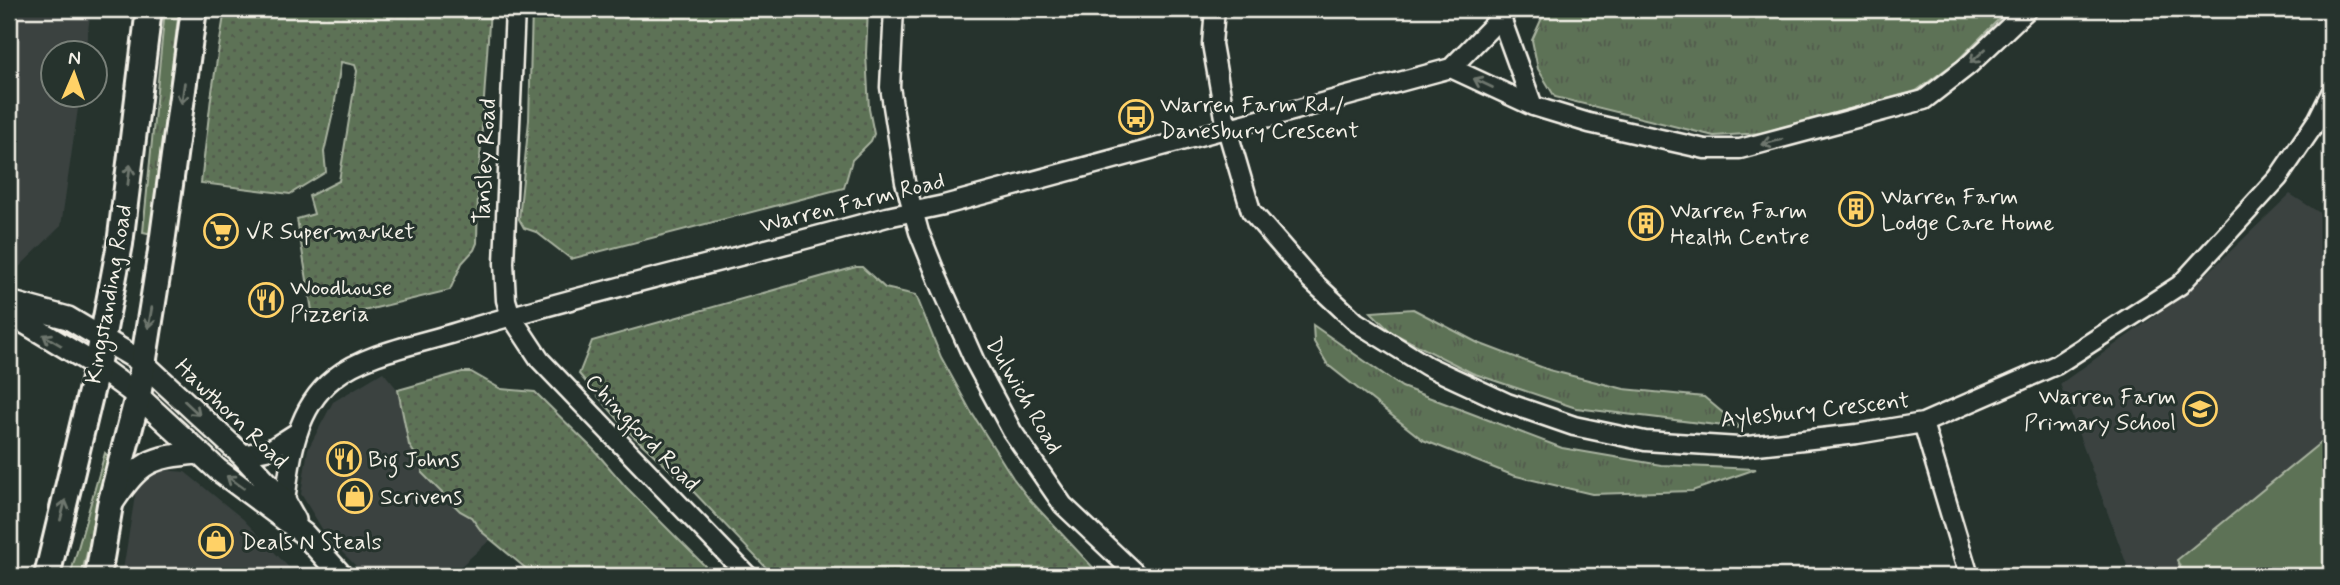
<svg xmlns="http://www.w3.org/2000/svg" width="2340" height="585" font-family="Mynerve,sans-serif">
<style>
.built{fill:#3a4240}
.grass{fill:url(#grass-tufts);stroke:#a8b29f;stroke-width:2}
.garden{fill:url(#garden-dots);stroke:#a8b29f;stroke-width:2}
.pitch{fill:#5d7256;stroke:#a8b29f;stroke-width:2}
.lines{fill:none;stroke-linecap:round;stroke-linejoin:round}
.minor-casing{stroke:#f4f1e8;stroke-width:23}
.tertiary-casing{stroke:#f4f1e8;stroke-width:26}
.secondary-casing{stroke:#f4f1e8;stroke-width:30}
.minor{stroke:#26332d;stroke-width:18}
.tertiary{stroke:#26332d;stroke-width:21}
.secondary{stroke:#26332d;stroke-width:24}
.oneway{stroke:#6e766e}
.labels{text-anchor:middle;stroke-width:6;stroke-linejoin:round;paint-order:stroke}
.poi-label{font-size:23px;fill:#f4f1e8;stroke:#26332d;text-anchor:start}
.street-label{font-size:23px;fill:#f4f1e8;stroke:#26332d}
</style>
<defs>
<pattern id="grass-tufts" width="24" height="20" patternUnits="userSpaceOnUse" patternTransform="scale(1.75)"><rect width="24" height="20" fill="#5d7256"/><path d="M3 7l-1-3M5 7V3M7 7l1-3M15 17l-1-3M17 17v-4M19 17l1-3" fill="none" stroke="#525b4d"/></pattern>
<pattern id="garden-dots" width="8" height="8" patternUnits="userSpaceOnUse" patternTransform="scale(1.75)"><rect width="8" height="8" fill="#5d7256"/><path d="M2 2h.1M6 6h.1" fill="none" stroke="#525b4d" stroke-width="1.8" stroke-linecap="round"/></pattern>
</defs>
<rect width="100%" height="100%" fill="#26332d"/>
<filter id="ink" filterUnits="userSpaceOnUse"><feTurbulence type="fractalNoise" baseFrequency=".0143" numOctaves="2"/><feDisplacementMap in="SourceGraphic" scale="14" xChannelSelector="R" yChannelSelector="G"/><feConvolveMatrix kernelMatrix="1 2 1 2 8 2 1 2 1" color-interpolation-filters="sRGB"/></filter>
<g filter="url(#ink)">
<path class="built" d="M 9,9 L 91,9 L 85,52 L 52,52 L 52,94 L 80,95 L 61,226 L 17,269 L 9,270 Z
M 2290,194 L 2331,220 L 2331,434 L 2178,560 L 2184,576 L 2131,576 L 2060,384 L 2186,294 Z
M 383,372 L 398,390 L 409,445 L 422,465 L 460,511 L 471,517 L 491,539 L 450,576 L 366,576 L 327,537 L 301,494 L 308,449 L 333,402 Z
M 163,470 L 185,472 L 243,519 L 297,576 L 122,576 L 138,477 Z"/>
<path class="grass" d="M 165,9 L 179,9 L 152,234 L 143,232 Z
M 1546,9 L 2009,9 L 1957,61 L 1916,91 L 1762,133 L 1714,136 L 1555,97 L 1538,69 L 1532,40 Z
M 1413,309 L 1478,343 L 1549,370 L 1624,389 L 1704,397 L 1741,428 L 1576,408 L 1472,373 L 1391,332 L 1371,312 Z
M 1313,325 L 1402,387 L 1562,448 L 1661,465 L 1756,469 L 1692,491 L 1592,494 L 1512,475 L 1423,440 L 1328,365 L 1314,342 Z
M 105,453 L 111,460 L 81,576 L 70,576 Z"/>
<path class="garden" d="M 225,9 L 490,9 L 478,189 L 477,243 L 474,250 L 462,263 L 450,290 L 314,323 L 297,219 L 314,214 L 309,196 L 339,181 L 357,71 L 355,65 L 341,62 L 334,108 L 324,152 L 326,172 L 290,194 L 201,183 L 211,98 Z
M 532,9 L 868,9 L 866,54 L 869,109 L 874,134 L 871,141 L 852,160 L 844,188 L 571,259 L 536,232 L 524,228 L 519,219 L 529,120 Z
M 856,267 L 862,267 L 885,288 L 916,295 L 941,357 L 970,410 L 1013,478 L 1030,500 L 1101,576 L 774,576 L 690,488 L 631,434 L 579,374 L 592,341 Z
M 462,372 L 471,372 L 501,389 L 535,392 L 595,451 L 626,487 L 715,576 L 535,576 L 482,532 L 471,517 L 460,511 L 422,473 L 422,465 L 409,445 L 398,390 Z"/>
<path class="pitch" d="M 2331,434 L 2331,576 L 2184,576 L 2177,560 Z"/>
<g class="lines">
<g class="minor-casing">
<path id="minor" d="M 515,9 L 504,263 L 506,300 L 511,316 L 540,360 L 748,576
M 894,9 L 890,87 L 905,182 L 919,232 L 938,279 L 975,362 L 1012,431 L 1063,505 L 1138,576
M 1215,9 L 1212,44 L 1227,129 L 1251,211 L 1311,280 L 1356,322 L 1427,366 L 1507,403 L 1574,426 L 1645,441 L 1739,447 L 1857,434 L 1923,423 L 2056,365 L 2180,285 L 2278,178 L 2318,119 L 2331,93
M 1501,18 L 1533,106
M 1451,68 L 1533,106 L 1589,123 L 1705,149 L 1740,149 L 1924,100 L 1969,65 L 2028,9
M 1923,423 L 1969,576
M 242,455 L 271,449 L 296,433
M 278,506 L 285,502 C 290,458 296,408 334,378 C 365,353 419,344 457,332 C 599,289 744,257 887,217 L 944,205 L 1451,68 L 1509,9"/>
</g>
<g class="tertiary-casing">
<path id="tertiary" d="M 9,302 L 68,318 L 142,362 L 242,455 L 285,502 L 295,520
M 9,313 L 97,366 L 138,396 L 218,470 L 304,534 L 342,576
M 113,502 C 141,461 150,457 199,453"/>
</g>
<g class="secondary-casing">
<path id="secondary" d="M 47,576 L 97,366 L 120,244 L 149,9
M 98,576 L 110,505 L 138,396 L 160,258 L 194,9"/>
</g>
<use href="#minor" class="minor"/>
<use href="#tertiary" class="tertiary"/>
<use href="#secondary" class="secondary"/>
</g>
<defs><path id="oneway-shaft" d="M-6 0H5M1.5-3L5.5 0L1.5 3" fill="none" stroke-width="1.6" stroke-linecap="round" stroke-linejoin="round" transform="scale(1.75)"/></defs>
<g class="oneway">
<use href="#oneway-shaft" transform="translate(1978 56) rotate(137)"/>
<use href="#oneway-shaft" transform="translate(1483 83) rotate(-155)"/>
<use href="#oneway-shaft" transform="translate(183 93) rotate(98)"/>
<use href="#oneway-shaft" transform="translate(1772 142) rotate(165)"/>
<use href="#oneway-shaft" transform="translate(129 175) rotate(-83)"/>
<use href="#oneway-shaft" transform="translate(150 318) rotate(100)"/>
<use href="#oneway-shaft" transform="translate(52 340) rotate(-149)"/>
<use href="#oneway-shaft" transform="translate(192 408) rotate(43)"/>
<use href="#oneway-shaft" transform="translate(235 482) rotate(-144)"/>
<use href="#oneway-shaft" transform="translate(63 510) rotate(-76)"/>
</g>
</g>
<defs>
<g id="bus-ring" transform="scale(1.75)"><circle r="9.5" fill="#26332d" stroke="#ffd166" stroke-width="1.5"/><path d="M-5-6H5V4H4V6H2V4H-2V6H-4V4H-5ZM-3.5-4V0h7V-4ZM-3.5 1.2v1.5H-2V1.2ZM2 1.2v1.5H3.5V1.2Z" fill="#ffd166"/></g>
<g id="building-ring" transform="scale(1.75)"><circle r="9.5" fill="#26332d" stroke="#ffd166" stroke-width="1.5"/><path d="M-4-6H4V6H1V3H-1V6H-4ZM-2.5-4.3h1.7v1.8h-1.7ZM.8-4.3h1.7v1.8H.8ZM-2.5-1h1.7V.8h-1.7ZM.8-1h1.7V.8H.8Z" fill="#ffd166"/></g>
<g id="supermarket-ring" transform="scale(1.75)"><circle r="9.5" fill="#26332d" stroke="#ffd166" stroke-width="1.5"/><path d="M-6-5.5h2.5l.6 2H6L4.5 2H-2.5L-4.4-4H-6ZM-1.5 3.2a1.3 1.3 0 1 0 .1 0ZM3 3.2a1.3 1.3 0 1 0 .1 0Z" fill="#ffd166"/></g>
<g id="restaurant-ring" transform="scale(1.75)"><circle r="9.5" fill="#26332d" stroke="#ffd166" stroke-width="1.5"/><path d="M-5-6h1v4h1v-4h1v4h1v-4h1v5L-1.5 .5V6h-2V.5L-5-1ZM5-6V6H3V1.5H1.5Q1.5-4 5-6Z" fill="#ffd166"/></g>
<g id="school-ring" transform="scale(1.75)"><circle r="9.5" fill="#26332d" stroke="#ffd166" stroke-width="1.5"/><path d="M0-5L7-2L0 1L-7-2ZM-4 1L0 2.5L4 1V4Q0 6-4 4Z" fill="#ffd166"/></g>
<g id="shop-ring" transform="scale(1.75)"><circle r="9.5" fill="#26332d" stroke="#ffd166" stroke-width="1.5"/><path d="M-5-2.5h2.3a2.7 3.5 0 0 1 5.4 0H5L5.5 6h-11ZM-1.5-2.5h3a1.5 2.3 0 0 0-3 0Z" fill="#ffd166"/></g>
</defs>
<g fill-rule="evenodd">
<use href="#bus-ring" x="1136" y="117"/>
<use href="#building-ring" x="1856" y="209"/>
<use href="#building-ring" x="1646" y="223"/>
<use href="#supermarket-ring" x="221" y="231"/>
<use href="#restaurant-ring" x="266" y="300"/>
<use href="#school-ring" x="2200" y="409"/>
<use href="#restaurant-ring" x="344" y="459"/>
<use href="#shop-ring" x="355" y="496"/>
<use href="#shop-ring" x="216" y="541"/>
</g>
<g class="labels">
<g class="poi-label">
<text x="1160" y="112">Warren Farm Rd /<tspan x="1160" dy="26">Danesbury Crescent</tspan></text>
<text x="1881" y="204">Warren Farm<tspan x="1881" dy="26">Lodge Care Home</tspan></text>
<text x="1670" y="218">Warren Farm<tspan x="1670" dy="26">Health Centre</tspan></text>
<text x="246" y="239">VR Supermarket</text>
<text x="290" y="295">Woodhouse<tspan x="290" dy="26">Pizzeria</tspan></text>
<text x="2176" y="404" text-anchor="end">Warren Farm<tspan x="2176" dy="26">Primary School</tspan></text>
<text x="368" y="467">Big Johns</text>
<text x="380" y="504">Scrivens</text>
<text x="241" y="549">Deals N Steals</text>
</g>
<g class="street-label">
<text transform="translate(484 161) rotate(-87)" y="8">Tansley Road</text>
<text transform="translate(852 202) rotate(-14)" y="8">Warren Farm Road</text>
<text transform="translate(108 294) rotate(-80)" y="8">Kingstanding Road</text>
<text transform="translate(1025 395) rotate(60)" y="8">Dulwich Road</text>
<text transform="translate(1815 409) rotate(-6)" y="8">Aylesbury Crescent</text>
<text transform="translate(232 413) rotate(44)" y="8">Hawthorn Road</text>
<text transform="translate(643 432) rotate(46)" y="8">Chingford Road</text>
</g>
</g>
<rect width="2340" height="585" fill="none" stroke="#26332d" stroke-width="35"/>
<rect x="18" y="18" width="2305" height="550" fill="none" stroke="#f4f1e8" stroke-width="2.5" filter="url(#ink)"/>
<g transform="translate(74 74) rotate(2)"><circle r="33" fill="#26332d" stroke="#787f78" stroke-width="2"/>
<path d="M0-5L12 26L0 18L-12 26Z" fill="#ffd166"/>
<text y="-10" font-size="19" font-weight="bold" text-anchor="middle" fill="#f4f1e8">N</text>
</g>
</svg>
